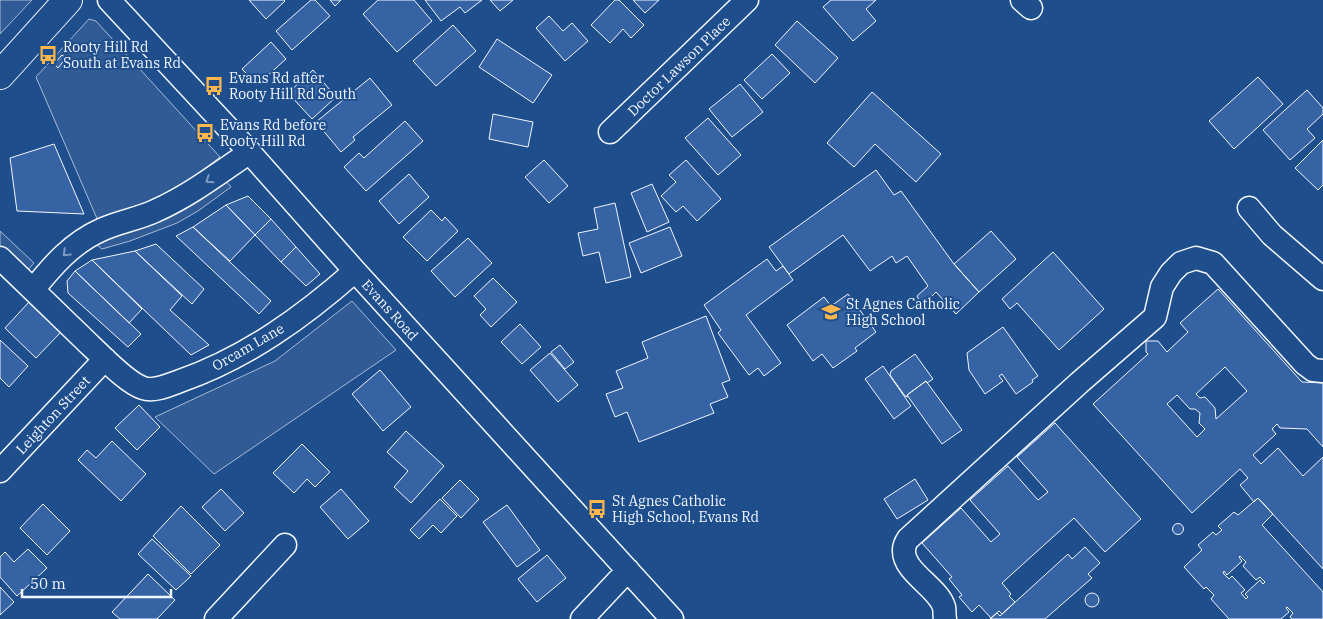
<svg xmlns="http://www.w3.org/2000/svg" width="1323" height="619" font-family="'IBM Plex Serif',serif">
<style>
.built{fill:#305b95;stroke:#a8bbd7}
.building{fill:#3563a3;stroke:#f2f6ff;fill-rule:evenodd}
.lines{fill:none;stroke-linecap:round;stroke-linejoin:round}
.minor-casing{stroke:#f2f6ff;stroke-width:25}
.major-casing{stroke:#f2f6ff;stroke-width:30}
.minor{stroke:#1f4e8c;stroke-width:22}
.major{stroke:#1f4e8c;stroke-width:28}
.oneway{stroke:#7e9ac0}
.labels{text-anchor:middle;stroke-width:4;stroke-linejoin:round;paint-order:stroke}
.poi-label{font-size:14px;fill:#f2f6ff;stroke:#1f4e8c;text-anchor:start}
.street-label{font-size:14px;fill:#f2f6ff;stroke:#1f4e8c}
</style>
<rect width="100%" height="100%" fill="#1f4e8c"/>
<path class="built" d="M 0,0 L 32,0 L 0,34 Z
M 89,19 L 96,21 L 220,157 L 167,197 L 98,221 L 36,77 Z
M 219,173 L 231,187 L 198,211 L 177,223 L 130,241 L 102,249 L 87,237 Z
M 0,231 L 34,263 L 21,278 L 0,258 Z
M 352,301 L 396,350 L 214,474 L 155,417 L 275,361 Z"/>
<path class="building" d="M 249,0 L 284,0 L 285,1 L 266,19 Z
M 311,0 L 315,0 L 330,16 L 292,50 L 276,31 Z
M 330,0 L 341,0 L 335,6 Z
M 378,0 L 414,0 L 432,21 L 397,52 L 363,14 Z
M 425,0 L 482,0 L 465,13 L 460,7 L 441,21 Z
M 490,0 L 513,0 L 500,11 Z
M 615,0 L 619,0 L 644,25 L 631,38 L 623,29 L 610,43 L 591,25 Z
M 633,0 L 659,0 L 645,13 Z
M 831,0 L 876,0 L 866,9 L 876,21 L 853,41 L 823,7 Z
M 549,16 L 563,31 L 572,23 L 588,41 L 565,61 L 536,28 Z
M 797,21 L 838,58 L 815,83 L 775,45 Z
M 453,25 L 476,51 L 436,86 L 413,61 Z
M 497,39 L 552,75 L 533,103 L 479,67 Z
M 271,42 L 286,59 L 257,85 L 242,69 Z
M 772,54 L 790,73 L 762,99 L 744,80 Z
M 62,55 L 66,58 L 58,68 L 54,64 Z
M 313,70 L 336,97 L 312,119 L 288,93 Z
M 1258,77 L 1283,104 L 1234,149 L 1209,121 Z
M 370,78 L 392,105 L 353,137 L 355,140 L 341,152 L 316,122 Z
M 740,84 L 763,112 L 732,137 L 709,109 Z
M 1307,90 L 1323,108 L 1323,114 L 1307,129 L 1315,138 L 1290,160 L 1263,130 Z
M 872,92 L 941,154 L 916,182 L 875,144 L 854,167 L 827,143 Z
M 493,114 L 533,122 L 528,147 L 489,139 Z
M 708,118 L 741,155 L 718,175 L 685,138 Z
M 405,121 L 423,141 L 366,191 L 344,167 L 359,153 L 364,158 Z
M 1323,140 L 1323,185 L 1318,190 L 1295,168 Z
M 54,144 L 84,214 L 17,211 L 10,158 Z
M 544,160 L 568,186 L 549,203 L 525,177 Z
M 686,160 L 721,199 L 697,221 L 683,206 L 676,212 L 661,196 L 676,182 L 669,175 Z
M 876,170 L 894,195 L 901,191 L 954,264 L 979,292 L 956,314 L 936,292 L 926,302 L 920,302 L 917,296 L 928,286 L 907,256 L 896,263 L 892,256 L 870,271 L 843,235 L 789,274 L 769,247 Z
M 409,174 L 429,197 L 399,224 L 379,201 Z
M 652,184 L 669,222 L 647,232 L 631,193 Z
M 248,196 L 271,219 L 255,235 L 226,205 Z
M 615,203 L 631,277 L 606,283 L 599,252 L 583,256 L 578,233 L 598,229 L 594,208 Z
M 226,205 L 255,235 L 230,261 L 193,227 Z
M 431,210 L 442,221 L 445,217 L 458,231 L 427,261 L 403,237 Z
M 271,219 L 296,247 L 281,262 L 255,235 Z
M 193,227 L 271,301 L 259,314 L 176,236 Z
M 670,227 L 682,256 L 641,273 L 629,243 Z
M 991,231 L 1016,259 L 979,292 L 954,264 Z
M 468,238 L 492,263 L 455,297 L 431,271 Z
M 156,244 L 204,289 L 192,304 L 135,251 Z
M 296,247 L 320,274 L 306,286 L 281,262 Z
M 135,251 L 182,296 L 170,310 L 209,345 L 191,355 L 92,260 Z
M 1053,252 L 1104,309 L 1059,350 L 1017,303 L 1010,309 L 1002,299 Z
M 767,259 L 776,271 L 783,266 L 793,280 L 746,315 L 781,363 L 764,376 L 758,368 L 749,375 L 718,333 L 721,330 L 704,305 Z
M 92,260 L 142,309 L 129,323 L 75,271 Z
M 75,271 L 141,334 L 128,347 L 68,293 L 67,281 Z
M 493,278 L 517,302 L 491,327 L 480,315 L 486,309 L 474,296 Z
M 1218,289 L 1302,382 L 1323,383 L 1323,447 L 1307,429 L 1280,428 L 1277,424 L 1272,429 L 1276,434 L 1253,455 L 1261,464 L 1278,448 L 1303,476 L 1323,457 L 1323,569 L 1258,498 L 1254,502 L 1240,485 L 1248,478 L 1240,469 L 1192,513 L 1093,404 L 1148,354 L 1146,352 L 1146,341 L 1158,341 L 1167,352 L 1188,332 L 1180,323 ZM 1225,367 L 1247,391 L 1216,419 L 1215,408 L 1205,397 L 1200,398 L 1196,394 ZM 1177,395 L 1190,409 L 1195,409 L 1200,413 L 1199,423 L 1205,429 L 1197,437 L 1167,404 Z
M 848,294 L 876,332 L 855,348 L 857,351 L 833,368 L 822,354 L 813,361 L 787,325 L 824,297 L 831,306 Z
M 29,302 L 61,332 L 36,358 L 5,328 Z
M 706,316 L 730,380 L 722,383 L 728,397 L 710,404 L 714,413 L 639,442 L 627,412 L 615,417 L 606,394 L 623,388 L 616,371 L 648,358 L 642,342 Z
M 520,324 L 541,347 L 522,364 L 501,342 Z
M 1003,327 L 1038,376 L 1032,380 L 1033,382 L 1016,394 L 1002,374 L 999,376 L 1003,381 L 985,394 L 969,370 L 967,353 Z
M 0,340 L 28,366 L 9,387 L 0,378 Z
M 560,345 L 574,362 L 565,369 L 551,352 Z
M 550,353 L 578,385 L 558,402 L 530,370 Z
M 915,354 L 933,379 L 927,383 L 926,381 L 907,395 L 908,397 L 905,396 L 890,375 L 891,371 Z
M 883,366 L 911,406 L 894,419 L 865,379 Z
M 380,370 L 411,407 L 383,431 L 352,394 Z
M 926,381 L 962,430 L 942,444 L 907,395 Z
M 139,405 L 160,427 L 137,450 L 115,428 Z
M 1055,423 L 1141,519 L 1105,552 L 1074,518 L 1002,583 L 1011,594 L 1009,596 L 1015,602 L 1002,614 L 999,611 L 991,618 L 979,605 L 972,612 L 959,597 L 962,595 L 949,579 L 952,577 L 922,543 L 961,508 L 991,542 L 1000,534 L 970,500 L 1008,466 L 1038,500 L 1048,492 L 1017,457 Z
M 406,431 L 444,466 L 411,503 L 394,487 L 408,471 L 387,452 Z
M 112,441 L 146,474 L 121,501 L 78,460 L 87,450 L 96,458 Z
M 302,444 L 330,472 L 315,487 L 307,479 L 294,493 L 273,473 Z
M 915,479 L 928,500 L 897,519 L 884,499 Z
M 460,480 L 479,499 L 461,518 L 442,498 Z
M 221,489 L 244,513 L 225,531 L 202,507 Z
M 341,489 L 369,521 L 348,539 L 320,507 Z
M 1258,498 L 1273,514 L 1262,525 L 1323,592 L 1323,619 L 1292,619 L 1290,617 L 1293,613 L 1287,607 L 1286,608 L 1289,612 L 1281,619 L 1229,619 L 1211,599 L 1214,595 L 1206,587 L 1204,589 L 1184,567 L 1202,550 L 1198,545 L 1213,532 L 1216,535 L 1222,530 L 1218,526 L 1234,512 L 1238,515 ZM 1240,556 L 1246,562 L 1243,566 L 1256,580 L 1260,577 L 1265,582 L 1263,584 L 1260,580 L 1245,594 L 1248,597 L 1246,599 L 1241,593 L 1245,590 L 1232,576 L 1229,579 L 1223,573 L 1224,571 L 1227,575 L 1242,561 L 1239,557 Z
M 440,499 L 457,516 L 441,533 L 433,525 L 419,539 L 410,530 Z
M 43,504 L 70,531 L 47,555 L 20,528 Z
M 507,505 L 540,550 L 517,567 L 483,522 Z
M 181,506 L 220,545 L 191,574 L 153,536 Z
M1172.5 529a5.5 5.5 0 1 1 11 0a5.5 5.5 0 1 1-11 0Z
M 152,539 L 191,576 L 176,590 L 138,554 Z
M 1085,547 L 1100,563 L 1088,574 L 1092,578 L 1045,619 L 990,619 L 997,613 L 1000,616 L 1068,554 L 1072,559 Z
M 28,549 L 47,568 L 17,596 L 0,577 L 0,557 L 5,552 L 14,562 Z
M 547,555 L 566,578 L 537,602 L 518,579 Z
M 148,574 L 175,600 L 157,619 L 120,619 L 112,612 Z
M 0,587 L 14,602 L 0,615 Z
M1085 600a7 7 0 1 1 14 0a7 7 0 1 1-14 0Z"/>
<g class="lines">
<g class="minor-casing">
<path id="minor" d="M 109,0 L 227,127 L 355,271 L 672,619
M 1022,0 L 1031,8
M 610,132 L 747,0
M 1249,208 L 1272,235 L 1323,279
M 0,258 C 30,287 60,316 90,345 C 103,357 127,383 143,388 C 154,392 169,385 180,381 C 246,358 303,317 355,271
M 33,290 C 52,266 72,243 101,230 C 118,222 138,219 155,211 C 189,196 219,173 250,152
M 0,471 L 105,359
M 216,619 L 285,545
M 582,619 L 628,570
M 945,619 C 944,615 945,611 944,607 C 938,587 903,572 904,550 C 904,547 906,542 908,539 L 1079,383 L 1155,317 L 1162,287 L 1171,273 L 1181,263 L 1196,258 L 1213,263 L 1305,364 L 1313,370 L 1323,371"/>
</g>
<g class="major-casing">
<path id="major" d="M 0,75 L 68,0"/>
</g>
<use href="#minor" class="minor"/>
<use href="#major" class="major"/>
</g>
<defs><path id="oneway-chevron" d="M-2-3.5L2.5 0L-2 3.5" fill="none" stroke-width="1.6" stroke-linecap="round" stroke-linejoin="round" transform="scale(1.25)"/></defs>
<g class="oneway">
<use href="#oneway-chevron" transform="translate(209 180) rotate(146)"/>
<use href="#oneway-chevron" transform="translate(66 253) rotate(136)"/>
</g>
<defs>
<g id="bus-bare" transform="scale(1.5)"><path d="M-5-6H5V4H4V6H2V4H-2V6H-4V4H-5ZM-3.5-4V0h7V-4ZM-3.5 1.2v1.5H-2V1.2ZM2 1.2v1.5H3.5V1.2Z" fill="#ffb74d" stroke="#1f4e8c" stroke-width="2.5" paint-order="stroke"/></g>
<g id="school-bare" transform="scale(1.5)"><path d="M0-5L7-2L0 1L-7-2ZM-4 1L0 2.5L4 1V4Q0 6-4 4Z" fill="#ffb74d" stroke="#1f4e8c" stroke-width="2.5" paint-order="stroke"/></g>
</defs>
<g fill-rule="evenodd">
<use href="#bus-bare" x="48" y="55"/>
<use href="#bus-bare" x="214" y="86"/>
<use href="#bus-bare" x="205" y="133"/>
<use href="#school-bare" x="831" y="312"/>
<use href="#bus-bare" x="597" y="509"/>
</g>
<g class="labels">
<g class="poi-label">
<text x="63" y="52">Rooty Hill Rd<tspan x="63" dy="16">South at Evans Rd</tspan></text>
<text x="229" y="83">Evans Rd after<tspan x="229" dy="16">Rooty Hill Rd South</tspan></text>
<text x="220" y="130">Evans Rd before<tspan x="220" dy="16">Rooty Hill Rd</tspan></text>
<text x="846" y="309">St Agnes Catholic<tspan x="846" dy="16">High School</tspan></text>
<text x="612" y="506">St Agnes Catholic<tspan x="612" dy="16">High School, Evans Rd</tspan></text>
</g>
<g class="street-label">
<text transform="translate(679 66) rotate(-44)" y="5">Doctor Lawson Place</text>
<text transform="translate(390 310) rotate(48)" y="5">Evans Road</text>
<text transform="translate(248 347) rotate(-30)" y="5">Orcam Lane</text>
<text transform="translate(53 415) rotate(-47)" y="5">Leighton Street</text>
</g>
</g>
<path d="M22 589v8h149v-8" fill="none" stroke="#f2f6ff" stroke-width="2.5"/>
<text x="30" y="589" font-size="15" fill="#f2f6ff" stroke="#1f4e8c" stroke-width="4" paint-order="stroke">50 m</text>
</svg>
